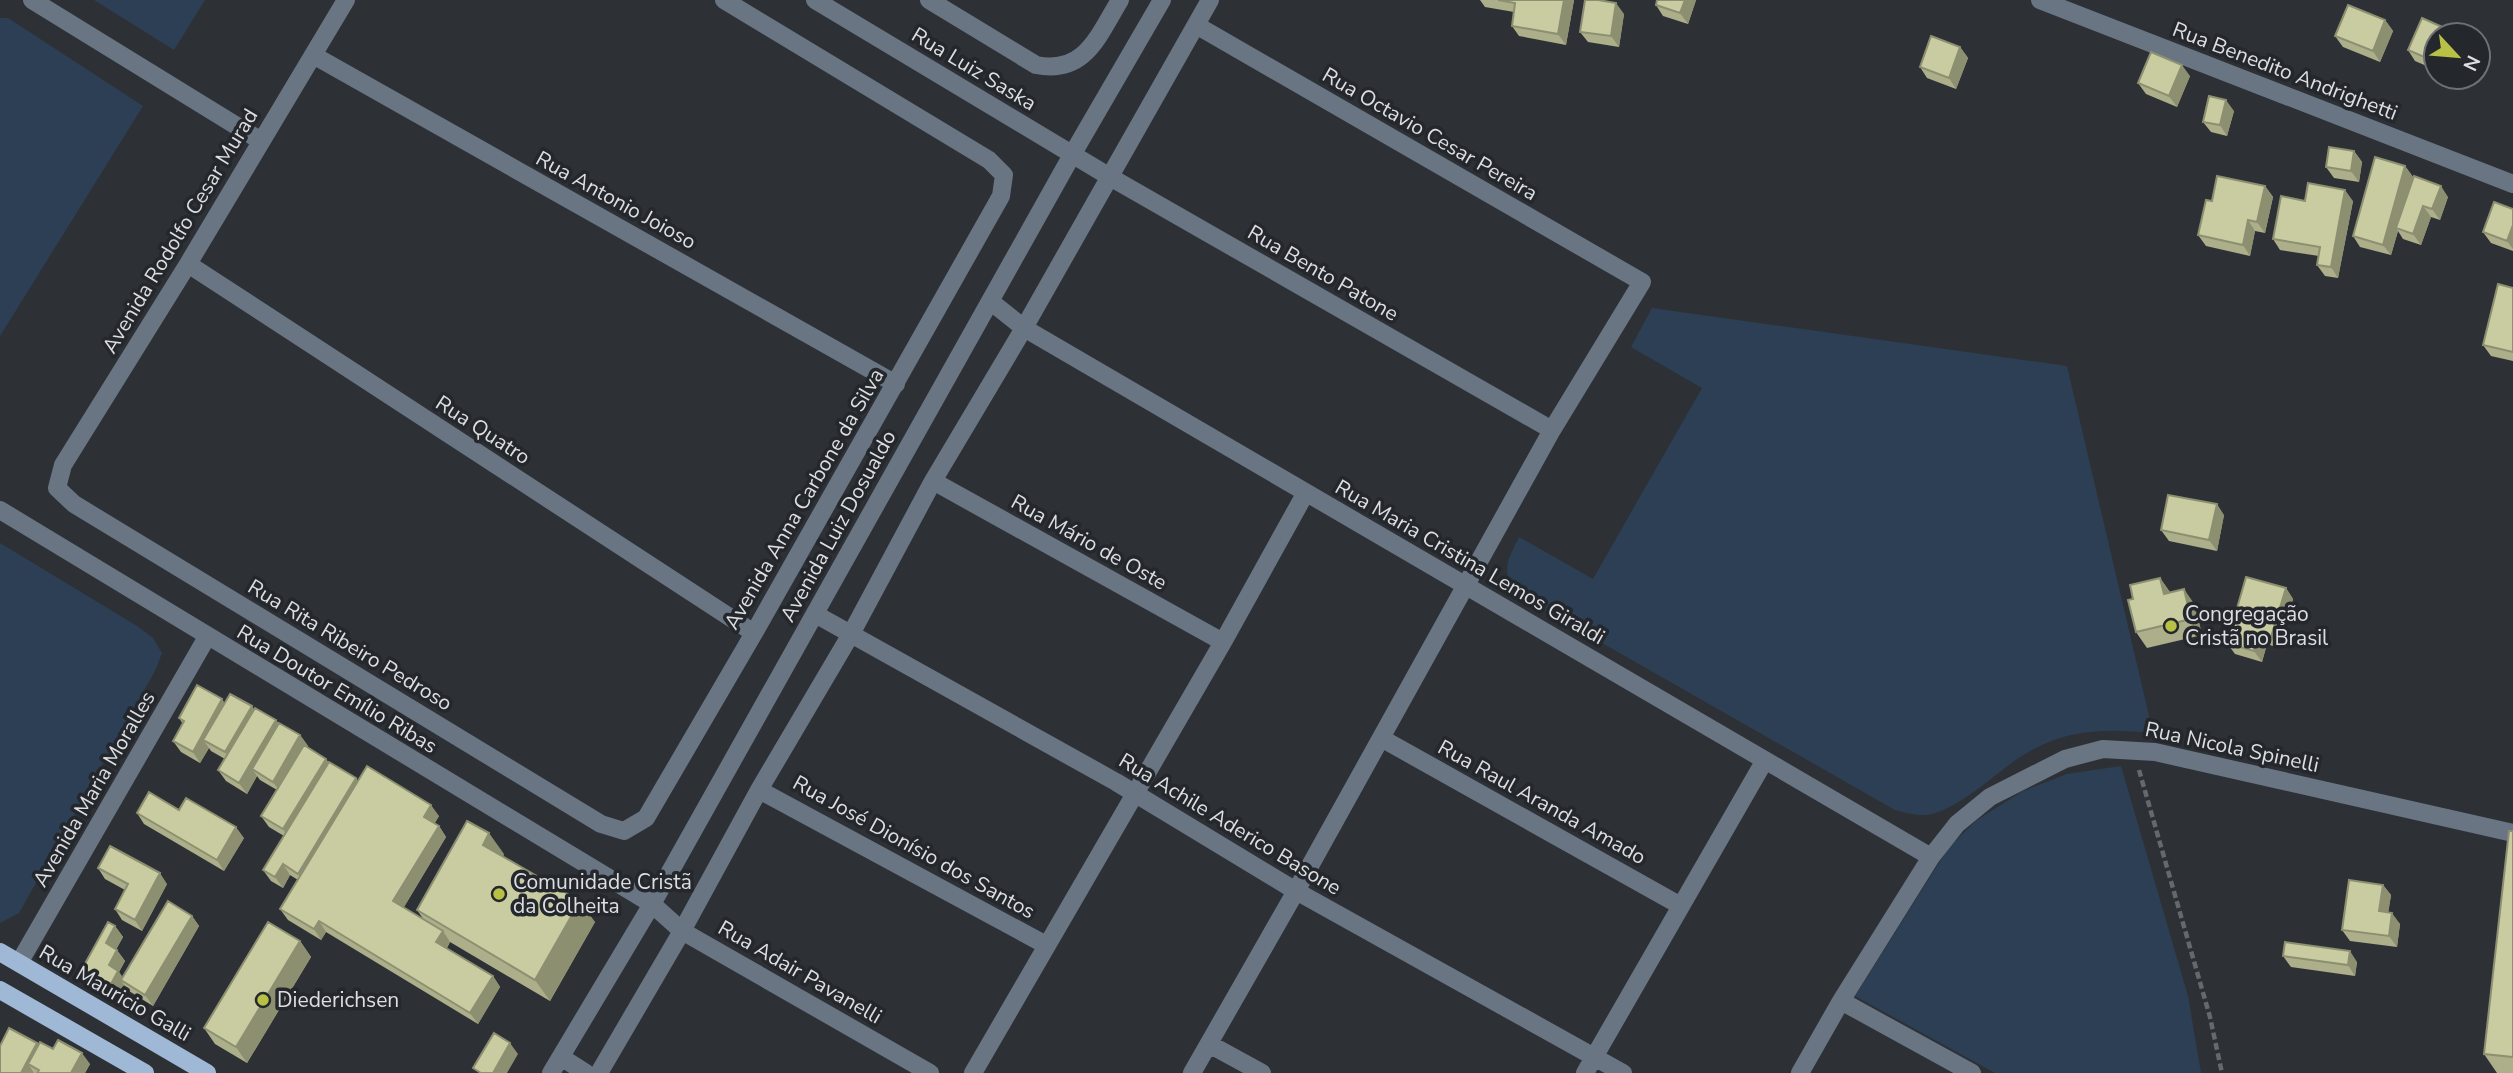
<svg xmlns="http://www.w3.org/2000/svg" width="2513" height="1073" font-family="'Nunito Sans',sans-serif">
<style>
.green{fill:#2d3f54}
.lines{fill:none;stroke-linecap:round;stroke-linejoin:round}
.path{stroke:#65686c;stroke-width:4.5;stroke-dasharray:7 3.5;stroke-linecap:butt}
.minor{stroke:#697583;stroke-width:18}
.major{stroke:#9fb8d6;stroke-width:18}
.wall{fill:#acaf8a}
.shaded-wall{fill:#8c8f70}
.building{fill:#c8cca0;stroke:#8c8f70;stroke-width:2}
.poi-dot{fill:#b9c046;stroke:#24272c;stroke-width:2.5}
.labels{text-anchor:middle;stroke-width:7;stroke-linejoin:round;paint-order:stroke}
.street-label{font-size:21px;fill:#dcdee1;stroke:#24272c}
.poi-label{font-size:21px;fill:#dcdee1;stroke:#24272c;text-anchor:start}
</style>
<rect width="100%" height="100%" fill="#2d3136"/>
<path class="green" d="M 94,0 L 205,0 L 174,50 Z
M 0,18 L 8,18 L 143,106 L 0,336 Z
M 1652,308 L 2067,366 L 2153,733 C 2110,729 2072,728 2032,750 C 2000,767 1968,804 1932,814 C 1921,817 1906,813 1895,810 L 1516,594 C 1501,569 1507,562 1519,537 L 1593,579 L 1702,388 L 1631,347 Z
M 0,543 L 137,626 L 153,638 L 162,653 L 155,671 L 19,913 L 0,923 Z
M 2121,766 L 2188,996 L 2201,1073 L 1995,1073 L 1855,996 L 1949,847 L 1977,820 L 2023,791 L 2067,774 Z"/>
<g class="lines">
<path class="path" d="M 2139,770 L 2210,1017 L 2222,1073"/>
<path class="minor" d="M 32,0 L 261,141
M 346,0 L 188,264 L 63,465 L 57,488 L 74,504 L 601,824 L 624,831 L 646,818 L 754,633 L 1001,196 L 1004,175 L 989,160 L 724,0
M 815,0 L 1110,177 L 1552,430
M 929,0 L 1036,65 C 1085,75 1098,36 1120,0
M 2040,0 L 2513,184
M 313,55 L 896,384
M 188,264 L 754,633
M 990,301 L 1024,328 C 1325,506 1628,681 1931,857
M 933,481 L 1223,642
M 0,510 L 652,904 L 682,931 L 930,1073
M 815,614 L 1116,782 L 1296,891 L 1623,1073
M 1381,738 L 1681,906
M 759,790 L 1046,945
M 19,963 L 207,637
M 1841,1001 L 1972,1073
M 1209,1044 L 1262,1073
M 561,1057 L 586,1073
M 551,1073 L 652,904 L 1072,155 L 1162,0
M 599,1073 L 682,931 L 759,790 L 851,634 L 933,481 L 1024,328 L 1210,0
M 973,1073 L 1223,642 L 1305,494
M 1192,1073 L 1296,891 L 1552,430 L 1642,282 L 1196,25
M 1585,1073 L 1765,760
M 1800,1073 L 1841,1001 L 1931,857 L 1957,824 L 1990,797 L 2065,759 L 2103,749 L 2155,752 L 2513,833"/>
<path class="major" d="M 0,952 L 207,1073
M 0,990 L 145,1073"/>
</g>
<path class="wall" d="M 1480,0 L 1574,0 L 1566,45 L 1519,36 L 1512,26 L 1514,12 L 1485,7 Z
M 1657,0 L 1696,0 L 1688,24 L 1663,16 L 1656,5 Z
M 1624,14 L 1619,47 L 1588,42 L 1580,32 Z
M 2385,20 L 2393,31 L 2380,62 L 2343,47 L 2335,36 Z
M 2436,35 L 2436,70 L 2415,61 L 2408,50 Z
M 1960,47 L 1968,58 L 1956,89 L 1927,78 L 1920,67 Z
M 2190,76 L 2177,107 L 2146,94 L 2138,83 Z
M 2234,111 L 2227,136 L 2211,132 L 2203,122 Z
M 2354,151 L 2362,162 L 2359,182 L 2334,178 L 2326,167 Z
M 2405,166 L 2413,177 L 2409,191 L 2448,197 L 2440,220 L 2431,217 L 2421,245 L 2403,239 L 2398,231 L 2391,255 L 2360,247 L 2353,236 Z
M 2265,186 L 2273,197 L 2265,233 L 2255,231 L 2250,256 L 2206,246 L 2198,235 L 2212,201 Z
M 2305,201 L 2353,201 L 2338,278 L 2325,276 L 2317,265 L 2319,256 L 2280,250 L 2273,239 Z
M 2513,209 L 2513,251 L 2491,243 L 2483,232 Z
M 2513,288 L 2513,361 L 2491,356 L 2483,345 Z
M 2224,515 L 2217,551 L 2169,541 L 2161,530 Z
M 2160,578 L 2170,592 L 2195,605 L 2202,635 L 2147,648 L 2136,632 Z
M 2286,588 L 2293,599 L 2279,648 L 2267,644 L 2262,662 L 2235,654 L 2227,643 Z
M 225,703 L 252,706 L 254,710 L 276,720 L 279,724 L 300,735 L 308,746 L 307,747 L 329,762 L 356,778 L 358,781 L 439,816 L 434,824 L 439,826 L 446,837 L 404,907 L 424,920 L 417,910 L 504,854 L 503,857 L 595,922 L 550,1001 L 450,942 L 447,948 L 493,976 L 500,987 L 478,1024 L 326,932 L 321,940 L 288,920 L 280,909 L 298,880 L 290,875 L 283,888 L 271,881 L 263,870 L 284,836 L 269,827 L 261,816 L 277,790 L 260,780 L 257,776 L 247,794 L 226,781 L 218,770 L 225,759 L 211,751 L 209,748 L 200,763 L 181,752 L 173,741 L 183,724 L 179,718 Z
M 179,810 L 244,838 L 224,871 L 144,824 L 137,813 Z
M 2513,831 L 2513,1073 L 2497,1073 L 2484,1054 Z
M 98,868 L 167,884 L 142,931 L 122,920 L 115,909 L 125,890 L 105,879 Z
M 2383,885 L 2391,895 L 2388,912 L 2400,924 L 2397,947 L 2350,941 L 2342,930 Z
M 192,916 L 199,926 L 153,1006 L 129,991 L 124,985 L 119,995 L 90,980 L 82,969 L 115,926 L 123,937 L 116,949 L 125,961 L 119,972 L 123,978 Z
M 300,941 L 311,957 L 247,1063 L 215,1044 L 204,1028 Z
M 2283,956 L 2357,962 L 2355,976 L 2291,967 Z
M 37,1043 L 39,1045 L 53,1049 L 90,1064 L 85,1073 L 0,1073 Z"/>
<path class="shaded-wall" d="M 1564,0 L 1574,0 L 1566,45 L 1558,34 Z
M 1685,0 L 1696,0 L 1688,24 L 1680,13 Z
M 1616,3 L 1624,14 L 1619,47 L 1611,36 Z
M 2385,20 L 2393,31 L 2380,62 L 2373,51 Z
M 1960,47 L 1968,58 L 1956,89 L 1949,78 Z
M 2182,65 L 2190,76 L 2177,107 L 2169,96 Z
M 2226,100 L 2234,111 L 2227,136 L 2220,125 Z
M 2354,151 L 2362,162 L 2359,182 L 2351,171 Z
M 2405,166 L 2413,177 L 2398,229 L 2396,228 L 2398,231 L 2391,255 L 2383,245 Z
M 2265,186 L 2273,197 L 2265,233 L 2257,222 Z
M 2441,186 L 2448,197 L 2440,220 L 2432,209 Z
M 2345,190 L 2353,201 L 2338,278 L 2331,267 Z
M 2423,206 L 2431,217 L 2421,245 L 2413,234 Z
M 2248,220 L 2255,231 L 2250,256 L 2243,245 Z
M 2513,225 L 2513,249 L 2507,241 Z
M 2217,504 L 2224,515 L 2217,551 L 2209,540 Z
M 2160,578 L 2171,594 L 2164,594 Z
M 2286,588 L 2293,599 L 2279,648 L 2271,637 Z
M 2184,589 L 2195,605 L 2202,635 L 2191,619 Z
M 2259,633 L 2267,644 L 2262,662 L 2254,651 Z
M 222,699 L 230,710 L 203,740 L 209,748 L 200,763 L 193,752 Z
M 252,706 L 259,717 L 233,763 L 225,752 Z
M 276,720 L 284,731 L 252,769 L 257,776 L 247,794 L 239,783 Z
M 300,735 L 308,746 L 281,793 L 273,782 Z
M 326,759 L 334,769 L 290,840 L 283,829 Z
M 356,778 L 364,789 L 306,885 L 298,874 Z
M 431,805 L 439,816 L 432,828 L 424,817 Z
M 439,826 L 446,837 L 401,912 L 393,901 Z
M 236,827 L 244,838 L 224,871 L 217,860 Z
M 489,833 L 504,854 L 497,866 L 483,845 Z
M 283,864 L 290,875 L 283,888 L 275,877 Z
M 160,873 L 167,884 L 142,931 L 135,920 Z
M 2383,885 L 2391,895 L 2387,922 L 2379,911 Z
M 580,901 L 595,922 L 550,1001 L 535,980 Z
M 2392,913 L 2400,924 L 2397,947 L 2389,936 Z
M 192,916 L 199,926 L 153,1006 L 145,995 Z
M 319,921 L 326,932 L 321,940 L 314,929 Z
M 115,926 L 123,937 L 114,954 L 106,943 Z
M 443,931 L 450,942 L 444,953 L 436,942 Z
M 300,941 L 311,957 L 247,1063 L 236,1047 Z
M 117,950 L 125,961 L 119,972 L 126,982 L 121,980 L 124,985 L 119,995 L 111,984 L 109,965 Z
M 2350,951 L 2357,962 L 2355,976 L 2348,965 Z
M 493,976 L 500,987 L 478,1024 L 470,1013 Z
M 37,1043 L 45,1054 L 28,1064 L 34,1073 L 21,1073 Z
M 510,1043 L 518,1054 L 507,1073 L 493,1073 Z
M 82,1053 L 90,1064 L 85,1073 L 71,1073 Z"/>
<path class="building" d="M 1498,0 L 1564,0 L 1558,34 L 1512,26 L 1515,3 Z
M 1585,0 L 1598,0 L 1616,3 L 1611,36 L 1580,32 Z
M 1657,0 L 1685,0 L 1680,13 L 1656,5 Z
M 2348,5 L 2385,20 L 2373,51 L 2335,36 Z
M 2422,18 L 2460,35 L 2436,35 L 2436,62 L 2408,50 Z
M 1931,36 L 1960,47 L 1949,78 L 1920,67 Z
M 2151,52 L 2182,65 L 2169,96 L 2138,83 Z
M 2209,96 L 2226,100 L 2220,125 L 2203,122 Z
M 2329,147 L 2354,151 L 2351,171 L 2326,167 Z
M 2375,157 L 2405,166 L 2383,245 L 2353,236 Z
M 2217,176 L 2265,186 L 2257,222 L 2248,220 L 2243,245 L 2198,235 L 2206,200 L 2212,201 Z
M 2414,176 L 2441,186 L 2432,209 L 2423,206 L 2413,234 L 2396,228 Z
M 2308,183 L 2345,190 L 2331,267 L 2317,265 L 2320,247 L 2273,239 L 2281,196 L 2305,201 Z
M 2494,202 L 2513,209 L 2513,225 L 2507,241 L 2483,232 Z
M 2498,284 L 2513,288 L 2513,352 L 2483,345 Z
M 2168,495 L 2217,504 L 2209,540 L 2161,530 Z
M 2246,577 L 2286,588 L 2271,637 L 2259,633 L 2254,651 L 2227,643 Z
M 2160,578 L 2164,594 L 2184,589 L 2191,619 L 2136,632 L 2128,600 L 2133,599 L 2130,585 Z
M 197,685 L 222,699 L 193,752 L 173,741 L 184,721 L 179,718 Z
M 230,694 L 252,706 L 225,752 L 203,740 Z
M 255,708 L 276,720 L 239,783 L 218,770 Z
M 279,723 L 300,735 L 273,782 L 252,769 Z
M 304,745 L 326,759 L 283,829 L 261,816 Z
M 329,762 L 356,778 L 298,874 L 283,864 L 275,877 L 263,870 Z
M 367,766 L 431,805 L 424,817 L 439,826 L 393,901 L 443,931 L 436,942 L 493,976 L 470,1013 L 319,921 L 314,929 L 280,909 Z
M 149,792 L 179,810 L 186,798 L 236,827 L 217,860 L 137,813 Z
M 467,821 L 489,833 L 483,845 L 580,901 L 535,980 L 417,910 Z
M 2509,831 L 2513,831 L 2513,1057 L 2484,1054 Z
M 110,846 L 160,873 L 135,920 L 115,909 L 128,884 L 98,868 Z
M 2349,880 L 2383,885 L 2379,911 L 2392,913 L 2389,936 L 2342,930 Z
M 168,901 L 192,916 L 145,995 L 121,980 Z
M 108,922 L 115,926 L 106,943 L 117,950 L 109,965 L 118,971 L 111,984 L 82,969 Z
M 268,922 L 300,941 L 236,1047 L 204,1028 Z
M 2285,942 L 2350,951 L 2348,965 L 2283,956 Z
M 9,1028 L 37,1043 L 21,1073 L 0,1073 L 0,1046 Z
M 494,1033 L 510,1043 L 493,1073 L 481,1073 L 473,1068 Z
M 58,1040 L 82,1053 L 71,1073 L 37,1073 L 39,1070 L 28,1064 L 40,1042 L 53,1049 Z"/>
<g class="poi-dot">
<circle cx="2171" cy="626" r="7"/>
<circle cx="499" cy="894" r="7"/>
<circle cx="263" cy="1000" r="7"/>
</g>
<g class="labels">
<g class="street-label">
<text transform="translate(974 69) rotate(31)" y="7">Rua Luiz Saska</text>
<text transform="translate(2285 71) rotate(21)" y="7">Rua Benedito Andrighetti</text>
<text transform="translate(1430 134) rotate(30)" y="7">Rua Octavio Cesar Pereira</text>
<text transform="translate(616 200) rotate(29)" y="7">Rua Antonio Joioso</text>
<text transform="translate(180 231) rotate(-59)" y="7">Avenida Rodolfo Cesar Murad</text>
<text transform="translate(1323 273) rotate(30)" y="7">Rua Bento Patone</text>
<text transform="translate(483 430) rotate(33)" y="7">Rua Quatro</text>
<text transform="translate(804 499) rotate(-60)" y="7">Avenida Anna Carbone da Silva</text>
<text transform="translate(838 526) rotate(-61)" y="7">Avenida Luiz Dosualdo</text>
<text transform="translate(1089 542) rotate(29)" y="7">Rua Mário de Oste</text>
<text transform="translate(1470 562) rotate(30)" y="7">Rua Maria Cristina Lemos Giraldi</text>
<text transform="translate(350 645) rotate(31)" y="7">Rua Rita Ribeiro Pedroso</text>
<text transform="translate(337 689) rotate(31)" y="7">Rua Doutor Emílio Ribas</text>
<text transform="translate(2232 747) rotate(12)" y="7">Rua Nicola Spinelli</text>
<text transform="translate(94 789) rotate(-60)" y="7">Avenida Maria Moralles</text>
<text transform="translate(1542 802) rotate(29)" y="7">Rua Raul Aranda Amado</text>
<text transform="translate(1230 824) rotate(31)" y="7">Rua Achile Aderico Basone</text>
<text transform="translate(914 847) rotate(29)" y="7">Rua José Dionísio dos Santos</text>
<text transform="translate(800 972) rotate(30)" y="7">Rua Adair Pavanelli</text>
<text transform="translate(115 993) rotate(30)" y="7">Rua Mauricio Galli</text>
</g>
<g class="poi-label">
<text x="2185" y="621">Congregação<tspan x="2185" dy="24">Cristã no Brasil</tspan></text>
<text x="513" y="889">Comunidade Cristã<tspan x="513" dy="24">da Colheita</tspan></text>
<text x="277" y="1007">Diederichsen</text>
</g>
</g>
<g transform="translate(2457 56) rotate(116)"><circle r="33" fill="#24272c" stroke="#6e7074" stroke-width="2"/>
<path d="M0-5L12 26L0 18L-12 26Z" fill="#b9c046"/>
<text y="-10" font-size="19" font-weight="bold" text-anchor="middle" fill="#dcdee1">N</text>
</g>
</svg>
